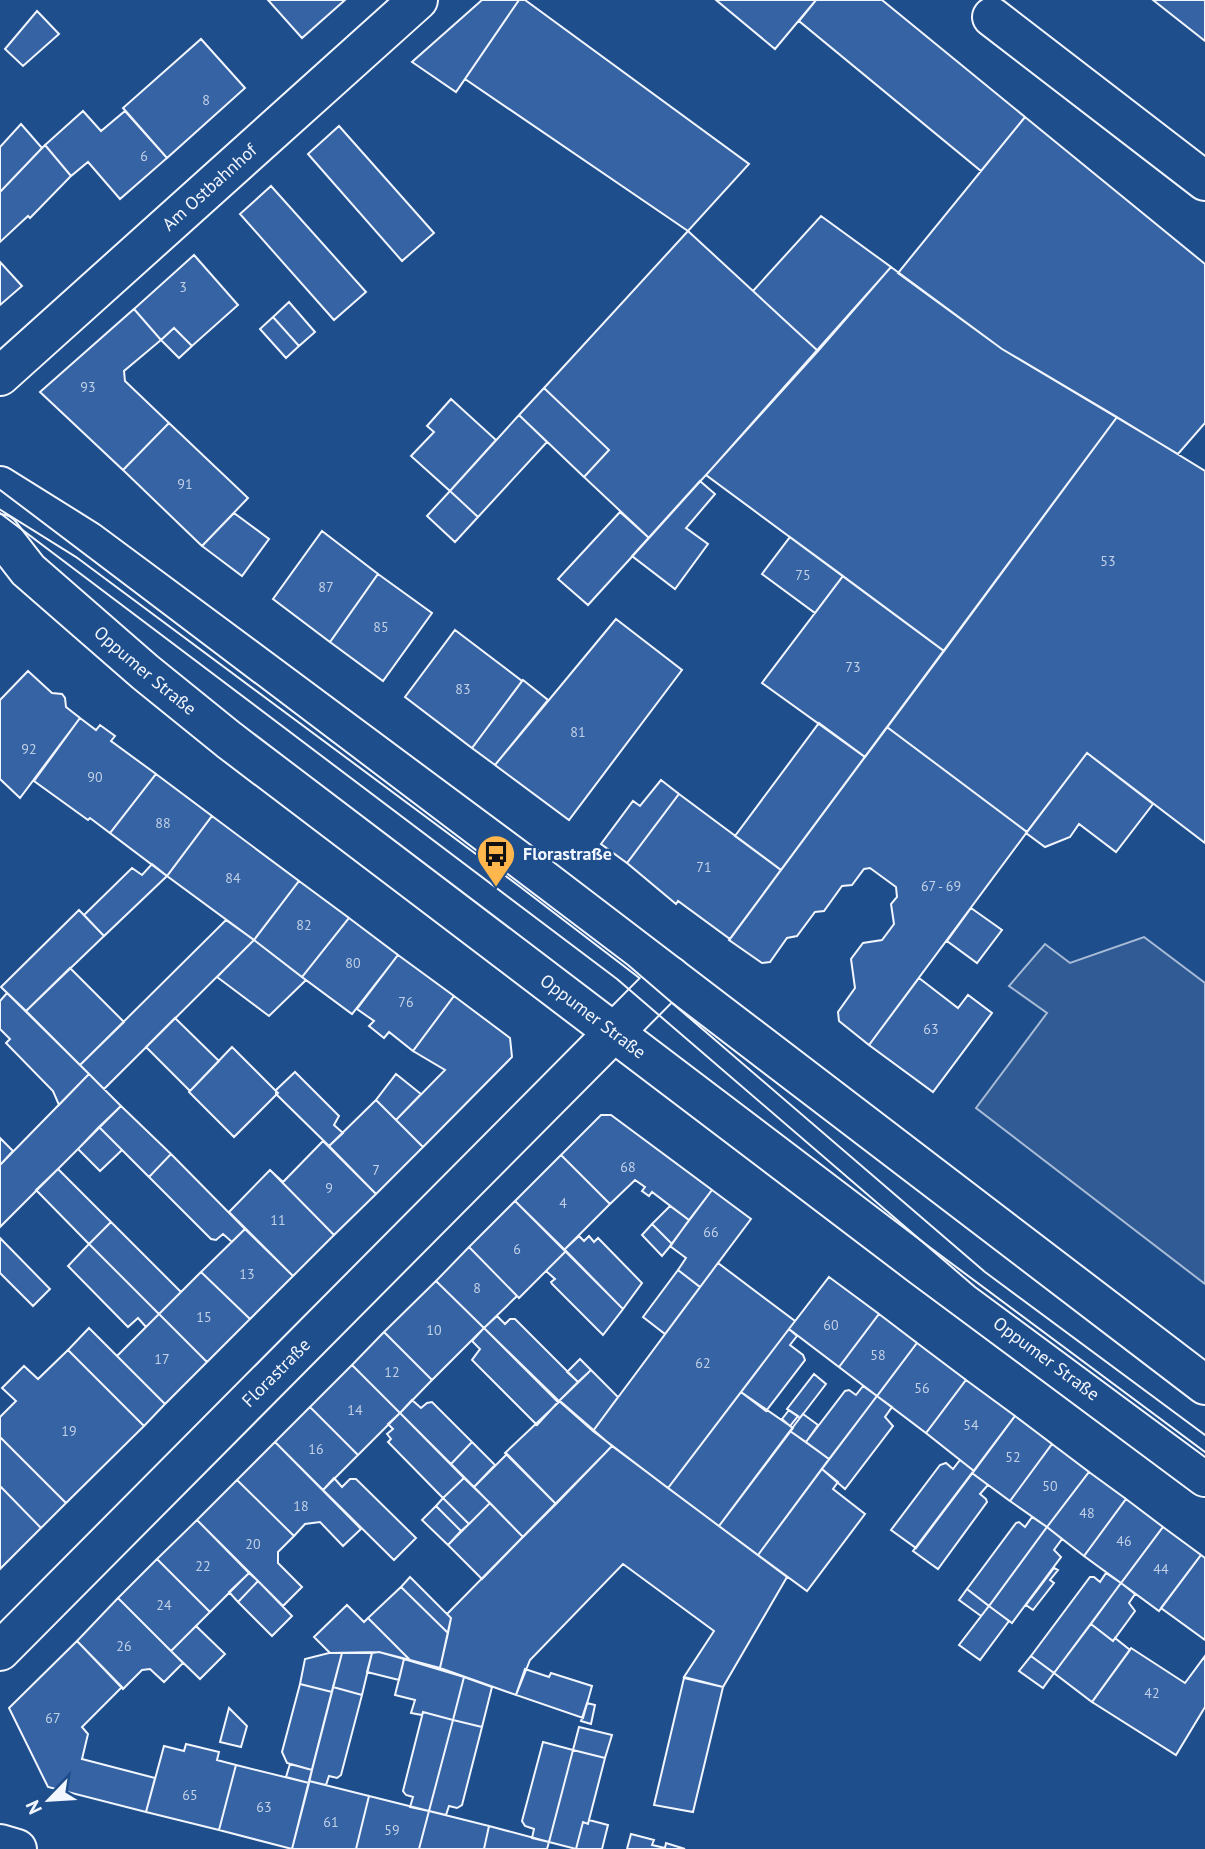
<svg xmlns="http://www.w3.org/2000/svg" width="1205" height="1849" font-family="'PT Sans',sans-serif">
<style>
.parking{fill:#305b95;stroke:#a8bbd7;stroke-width:2}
.building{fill:#3563a3;stroke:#f2f6ff;stroke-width:2}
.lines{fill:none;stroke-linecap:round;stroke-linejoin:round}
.minor-casing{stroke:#f2f6ff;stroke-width:42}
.major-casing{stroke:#f2f6ff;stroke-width:42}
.minor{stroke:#1f4e8c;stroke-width:38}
.major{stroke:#1f4e8c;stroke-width:38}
.tram{stroke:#f2f6ff;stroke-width:2}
.labels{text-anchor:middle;stroke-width:5;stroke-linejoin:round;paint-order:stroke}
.number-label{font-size:14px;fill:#c3d1e8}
.street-label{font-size:18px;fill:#f2f6ff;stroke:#1f4e8c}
.poi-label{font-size:18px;font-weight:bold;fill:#f2f6ff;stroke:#1f4e8c;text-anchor:start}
</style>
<rect width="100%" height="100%" fill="#1f4e8c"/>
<path class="parking" d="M 1144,937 L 1205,983 L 1205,1284 L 976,1108 L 1047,1013 L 1009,986 L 1045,944 L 1070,963 Z"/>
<path class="building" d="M 268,0 L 345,0 L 302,38 Z
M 482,0 L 519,0 L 456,92 L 412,62 Z
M 519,0 L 525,0 L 749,164 L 688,231 L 465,79 Z
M 716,0 L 816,0 L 775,49 Z
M 816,0 L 882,0 L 1025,117 L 981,171 L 799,21 Z
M 1153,0 L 1205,0 L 1205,41 Z
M 37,11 L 59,34 L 23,66 L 5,49 Z
M 201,39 L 245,88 L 167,158 L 123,108 Z
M 83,111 L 101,131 L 125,111 L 167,158 L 120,199 L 88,162 L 71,176 L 45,145 Z
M 1025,117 L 1205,264 L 1205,423 L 1178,454 L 1002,349 L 898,273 Z
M 21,124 L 42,148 L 0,192 L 0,147 Z
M 339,126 L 434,233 L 402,261 L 308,154 Z
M 45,145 L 71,176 L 30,218 L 28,216 L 0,242 L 0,192 Z
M 271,186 L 366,292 L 334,320 L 240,214 Z
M 821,216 L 891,267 L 818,351 L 753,291 Z
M 688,231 L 818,351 L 649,538 L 584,477 L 609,450 L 544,388 Z
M 194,255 L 238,305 L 192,346 L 174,328 L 161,340 L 134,309 Z
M 0,262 L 22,286 L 0,305 Z
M 891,267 L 1002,349 L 1117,417 L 944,651 L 706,475 Z
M 289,302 L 315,332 L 299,346 L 273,317 Z
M 134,309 L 161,340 L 124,371 L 125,381 L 169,423 L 123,470 L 40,392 Z
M 273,317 L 299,346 L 286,358 L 260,329 Z
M 174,328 L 192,346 L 179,358 L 161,340 Z
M 544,388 L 609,450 L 584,477 L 519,415 Z
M 451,399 L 496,440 L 450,491 L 411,456 L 434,432 L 427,426 Z
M 519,415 L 547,442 L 478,517 L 450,491 Z
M 1117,417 L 1205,471 L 1205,843 L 1087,753 L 1027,832 L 887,727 Z
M 169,423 L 248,498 L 202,546 L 123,470 Z
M 700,481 L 715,494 L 686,528 L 708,544 L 675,589 L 632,556 Z
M 450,491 L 478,517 L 455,542 L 427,516 Z
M 620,512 L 649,538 L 588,605 L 558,579 Z
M 234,513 L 269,539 L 242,576 L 202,546 Z
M 322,531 L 378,574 L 330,642 L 273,599 Z
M 790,537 L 843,576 L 815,613 L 762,574 Z
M 378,574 L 432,613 L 383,681 L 330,642 Z
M 843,576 L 944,651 L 865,757 L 762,683 Z
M 616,619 L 682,670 L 569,820 L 495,765 Z
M 455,630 L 522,681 L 472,748 L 405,697 Z
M 28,671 L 52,693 L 62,694 L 65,698 L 66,707 L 80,718 L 20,798 L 0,779 L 0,700 Z
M 523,680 L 548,700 L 495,765 L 472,748 Z
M 80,718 L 96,730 L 100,725 L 115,736 L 111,741 L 156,774 L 110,833 L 90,818 L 88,820 L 34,781 Z
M 819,723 L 865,757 L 781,870 L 735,836 Z
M 887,727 L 1027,832 L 869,1045 L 839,1021 L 838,1012 L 855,988 L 851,959 L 863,943 L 882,940 L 894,924 L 891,904 L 897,897 L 896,887 L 870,868 L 864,869 L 852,885 L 842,886 L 824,911 L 815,912 L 797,936 L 787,938 L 770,962 L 762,963 L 729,940 Z
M 1087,753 L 1153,804 L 1116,852 L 1079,824 L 1070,837 L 1045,847 L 1026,833 Z
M 156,774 L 212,816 L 167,876 L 110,833 Z
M 661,780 L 679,794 L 627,863 L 601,844 L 633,801 L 640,806 Z
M 679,794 L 781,870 L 730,939 L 678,901 L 676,904 L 627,863 Z
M 212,816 L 299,881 L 254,940 L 167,876 Z
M 152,864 L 167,876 L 104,936 L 84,915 L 132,868 L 142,875 Z
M 299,881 L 349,918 L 302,977 L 254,940 Z
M 971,908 L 1002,930 L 977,963 L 947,941 Z
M 79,910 L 104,936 L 26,1011 L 1,987 Z
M 349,918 L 398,955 L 352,1014 L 302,977 Z
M 226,920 L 254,940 L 104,1089 L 80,1065 Z
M 254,940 L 306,980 L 269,1016 L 217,977 Z
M 398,955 L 454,996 L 413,1051 L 389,1032 L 384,1038 L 369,1026 L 374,1021 L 357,1009 Z
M 70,968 L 124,1022 L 80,1065 L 26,1011 Z
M 919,978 L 958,1008 L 968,995 L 992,1013 L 933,1092 L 869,1045 Z
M 7,993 L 89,1074 L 59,1105 L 53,1091 L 6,1043 L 10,1039 L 0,1029 L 0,1001 Z
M 454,996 L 510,1038 L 512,1057 L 423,1147 L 396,1120 L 445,1070 L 413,1051 Z
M 175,1018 L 219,1061 L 190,1091 L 146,1047 Z
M 232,1047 L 278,1093 L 234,1137 L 189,1092 Z
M 295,1072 L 339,1116 L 334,1125 L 343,1133 L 329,1146 L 276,1094 L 276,1090 Z
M 89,1074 L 121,1106 L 0,1227 L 0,1165 Z
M 396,1074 L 421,1094 L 396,1120 L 376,1100 Z
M 376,1100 L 423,1147 L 376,1194 L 329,1146 Z
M 121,1106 L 171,1154 L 149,1177 L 99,1127 Z
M 601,1115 L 611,1115 L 712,1190 L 689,1220 L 652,1192 L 649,1196 L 642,1191 L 645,1187 L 635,1180 L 610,1204 L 561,1155 Z
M 99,1127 L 122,1150 L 100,1171 L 78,1149 Z
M 0,1138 L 13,1151 L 0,1165 Z
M 323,1141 L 376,1194 L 334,1235 L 270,1170 L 283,1182 Z
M 171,1154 L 245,1229 L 232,1242 L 223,1234 L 216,1240 L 211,1239 L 149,1177 Z
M 561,1155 L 610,1204 L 564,1250 L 515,1201 Z
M 58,1169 L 111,1222 L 89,1244 L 36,1190 Z
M 270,1170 L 334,1235 L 293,1276 L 229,1212 Z
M 712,1190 L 751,1219 L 700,1287 L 678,1270 L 686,1258 L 670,1246 Z
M 515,1201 L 566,1251 L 519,1298 L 469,1247 Z
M 670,1206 L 689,1220 L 672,1244 L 652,1224 Z
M 111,1222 L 181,1292 L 159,1314 L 89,1244 Z
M 652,1224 L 672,1244 L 662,1256 L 642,1235 Z
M 245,1229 L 293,1276 L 250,1319 L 201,1272 Z
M 579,1236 L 584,1241 L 589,1236 L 594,1242 L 598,1238 L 642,1283 L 623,1309 L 564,1250 Z
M 0,1238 L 50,1289 L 33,1306 L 0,1273 Z
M 89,1244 L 159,1314 L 146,1327 L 138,1318 L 128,1327 L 68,1266 Z
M 469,1247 L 517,1296 L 484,1328 L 436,1281 Z
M 566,1251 L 623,1309 L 603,1335 L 552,1284 L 551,1282 L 555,1279 L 546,1271 Z
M 718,1263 L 795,1321 L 668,1488 L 593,1431 Z
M 678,1270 L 700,1287 L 665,1334 L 643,1317 Z
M 201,1272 L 250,1319 L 207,1362 L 159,1314 Z
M 829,1277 L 879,1314 L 839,1367 L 789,1329 Z
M 436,1281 L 484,1328 L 432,1380 L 384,1332 Z
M 159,1314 L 207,1362 L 165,1404 L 117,1356 Z
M 879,1314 L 917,1343 L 877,1396 L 839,1367 Z
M 497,1316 L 505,1324 L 510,1319 L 515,1319 L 578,1382 L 558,1402 L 484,1328 Z
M 89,1328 L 165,1404 L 144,1426 L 68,1350 Z
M 484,1328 L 559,1401 L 537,1425 L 472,1360 L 480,1349 L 472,1341 Z
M 789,1329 L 797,1336 L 790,1345 L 803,1355 L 805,1360 L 766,1411 L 741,1392 Z
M 384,1332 L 432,1380 L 400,1413 L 352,1365 Z
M 917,1343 L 966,1380 L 926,1433 L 877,1396 Z
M 68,1350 L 144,1426 L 66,1503 L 0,1437 L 0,1417 L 16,1401 L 2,1388 L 24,1366 L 38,1379 Z
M 580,1359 L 591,1370 L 578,1382 L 567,1372 Z
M 352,1365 L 400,1413 L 358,1455 L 310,1407 Z
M 591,1370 L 618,1397 L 593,1431 L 559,1401 Z
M 814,1374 L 826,1384 L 800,1418 L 787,1409 Z
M 966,1380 L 1015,1416 L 974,1471 L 926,1433 Z
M 863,1386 L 877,1396 L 829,1459 L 806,1442 L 845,1391 L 849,1390 L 856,1395 Z
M 741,1392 L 793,1428 L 719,1526 L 668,1488 Z
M 877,1396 L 892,1407 L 885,1417 L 893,1426 L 845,1489 L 822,1469 Z
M 412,1400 L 421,1408 L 427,1403 L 432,1402 L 472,1442 L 451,1464 L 400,1413 Z
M 560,1401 L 612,1446 L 556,1504 L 505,1453 Z
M 310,1407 L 358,1455 L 323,1490 L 275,1442 Z
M 789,1410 L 798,1416 L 790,1426 L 782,1419 Z
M 400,1413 L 464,1478 L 443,1498 L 388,1442 L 391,1439 L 387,1434 L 393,1429 L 388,1424 Z
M 803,1414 L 818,1425 L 806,1442 L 790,1431 Z
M 1015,1416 L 1052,1444 L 1010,1501 L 972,1473 Z
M 790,1431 L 829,1459 L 758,1555 L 719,1526 Z
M 0,1437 L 66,1503 L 41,1528 L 0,1486 Z
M 275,1442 L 361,1529 L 343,1546 L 320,1522 L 305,1524 L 294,1536 L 237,1480 Z
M 472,1442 L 495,1465 L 474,1487 L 451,1464 Z
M 1052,1444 L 1089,1472 L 1047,1527 L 1010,1501 Z
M 612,1446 L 787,1577 L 723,1687 L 684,1677 L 714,1631 L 623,1564 L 530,1660 L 516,1695 L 440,1668 L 451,1618 L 447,1614 Z
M 507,1454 L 556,1504 L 523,1537 L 474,1487 Z
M 960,1460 L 974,1471 L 916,1548 L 891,1530 L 940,1465 L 946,1463 L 953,1469 Z
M 822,1469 L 838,1482 L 833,1489 L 865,1514 L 807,1591 L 758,1555 Z
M 1089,1472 L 1126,1499 L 1084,1556 L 1047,1527 Z
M 972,1473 L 988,1485 L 980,1494 L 986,1499 L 987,1502 L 938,1569 L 913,1551 Z
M 334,1478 L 342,1487 L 350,1479 L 356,1479 L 416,1538 L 394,1560 L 323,1490 Z
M 464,1478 L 490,1503 L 469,1524 L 443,1498 Z
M 237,1480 L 294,1536 L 278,1552 L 278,1563 L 302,1587 L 283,1606 L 197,1520 Z
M 0,1486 L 41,1528 L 0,1569 Z
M 443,1498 L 469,1524 L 461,1531 L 436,1506 Z
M 1126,1499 L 1163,1527 L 1121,1583 L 1084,1556 Z
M 490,1503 L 523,1537 L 482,1579 L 448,1545 Z
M 436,1506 L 461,1531 L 448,1545 L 422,1520 Z
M 1032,1517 L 1047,1527 L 989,1606 L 967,1589 L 1016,1523 L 1019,1522 L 1025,1527 Z
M 197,1520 L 249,1573 L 210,1612 L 157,1559 Z
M 1047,1527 L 1062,1539 L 1054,1550 L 1061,1557 L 1012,1623 L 989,1606 Z
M 1163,1527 L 1201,1555 L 1159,1611 L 1121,1583 Z
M 1201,1555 L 1205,1558 L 1205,1640 L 1161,1608 Z
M 157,1559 L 210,1612 L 171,1651 L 118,1598 Z
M 1054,1568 L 1058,1570 L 1050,1580 L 1054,1583 L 1033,1610 L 1026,1605 Z
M 249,1573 L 258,1581 L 238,1602 L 229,1592 Z
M 1106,1573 L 1121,1583 L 1054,1673 L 1031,1656 L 1090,1577 L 1094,1577 L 1100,1582 Z
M 410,1577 L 451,1618 L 448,1633 L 401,1587 Z
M 258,1581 L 292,1616 L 272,1636 L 238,1602 Z
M 1121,1583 L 1135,1594 L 1129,1603 L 1135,1611 L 1113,1641 L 1091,1624 Z
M 401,1587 L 448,1633 L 440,1668 L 410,1660 L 368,1618 Z
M 967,1589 L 989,1606 L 981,1616 L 959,1600 Z
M 118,1598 L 183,1663 L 164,1682 L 150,1669 L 142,1670 L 123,1689 L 77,1641 Z
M 347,1605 L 364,1622 L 368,1618 L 410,1660 L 379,1652 L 330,1653 L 314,1637 Z
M 989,1606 L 1009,1621 L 980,1660 L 959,1645 Z
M 1091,1624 L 1113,1641 L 1115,1638 L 1130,1650 L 1092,1702 L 1054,1673 Z
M 196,1626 L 225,1654 L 200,1679 L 171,1651 Z
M 77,1641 L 122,1687 L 82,1727 L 88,1734 L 82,1759 L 155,1778 L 146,1812 L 48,1787 L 9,1708 Z
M 1131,1648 L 1185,1683 L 1205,1656 L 1205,1707 L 1176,1755 L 1092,1702 Z
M 379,1652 L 404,1659 L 399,1680 L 367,1672 L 372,1653 Z
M 329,1653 L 342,1653 L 332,1692 L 300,1684 L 305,1659 Z
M 342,1653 L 372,1653 L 362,1695 L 333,1687 Z
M 1031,1656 L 1054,1673 L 1043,1688 L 1019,1671 Z
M 404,1659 L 464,1677 L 453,1720 L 423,1712 L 422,1715 L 411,1713 L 415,1700 L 395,1695 Z
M 525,1669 L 549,1677 L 551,1673 L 592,1686 L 583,1718 L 516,1695 Z
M 464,1677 L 492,1687 L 482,1727 L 453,1720 Z
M 684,1678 L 723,1687 L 693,1812 L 654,1805 Z
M 300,1684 L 332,1692 L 312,1770 L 287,1763 L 282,1752 Z
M 333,1687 L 362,1695 L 341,1775 L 337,1778 L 329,1776 L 326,1785 L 309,1781 Z
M 587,1703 L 595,1705 L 591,1724 L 581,1721 Z
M 229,1708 L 247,1726 L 241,1747 L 220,1742 Z
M 423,1712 L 453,1720 L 429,1811 L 410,1807 L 413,1797 L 406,1795 L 403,1791 Z
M 453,1720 L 482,1727 L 462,1805 L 457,1808 L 449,1806 L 446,1815 L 429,1811 Z
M 579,1727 L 612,1735 L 605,1758 L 573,1750 Z
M 543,1742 L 573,1750 L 549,1842 L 532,1838 L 534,1829 L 525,1826 L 522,1821 Z
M 186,1744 L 219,1752 L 217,1760 L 236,1765 L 219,1830 L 146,1812 L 164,1746 L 184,1751 Z
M 573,1750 L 605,1758 L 589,1820 L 588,1824 L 583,1822 L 576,1849 L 549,1842 Z
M 290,1764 L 312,1770 L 309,1783 L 286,1777 Z
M 236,1765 L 309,1783 L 292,1849 L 219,1830 Z
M 309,1781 L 369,1796 L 356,1849 L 292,1849 Z
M 369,1796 L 429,1811 L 419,1849 L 356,1849 Z
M 429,1811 L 489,1826 L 484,1849 L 419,1849 Z
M 589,1820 L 608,1825 L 602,1849 L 576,1849 L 583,1822 L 588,1824 Z
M 489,1826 L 549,1842 L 547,1849 L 484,1849 Z
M 631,1834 L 654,1840 L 652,1845 L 665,1848 L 666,1843 L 685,1849 L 627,1849 Z"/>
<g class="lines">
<g class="minor-casing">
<g id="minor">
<path d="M 992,17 L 1205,181"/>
<path id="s1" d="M 0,376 L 418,0"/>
<path id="s2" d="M 0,1651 L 670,976"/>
<path d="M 0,1844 L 17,1849"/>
</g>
</g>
<g class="major-casing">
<g id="major">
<path d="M 0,486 L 88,541 L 531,870 L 1205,1385"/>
<path id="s3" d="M 0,534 L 28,570 L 145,672 L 229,740 L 920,1265 L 1205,1477"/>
</g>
</g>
<use href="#minor" class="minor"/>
<use href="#major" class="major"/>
<path class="tram" d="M 0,490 L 628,965 L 985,1272 L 1205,1435
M 0,513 L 617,979 L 975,1287 L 1205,1457"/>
</g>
<defs>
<g id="bus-pin" transform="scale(2.0125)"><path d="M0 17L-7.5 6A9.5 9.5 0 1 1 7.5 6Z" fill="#ffb74d" stroke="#1f4e8c"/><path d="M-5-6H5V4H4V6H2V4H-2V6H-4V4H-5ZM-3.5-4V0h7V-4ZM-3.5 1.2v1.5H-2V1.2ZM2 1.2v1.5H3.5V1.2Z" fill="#111"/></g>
</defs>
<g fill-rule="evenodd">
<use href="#bus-pin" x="496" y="854"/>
</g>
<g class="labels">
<g class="number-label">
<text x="206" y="105">8</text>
<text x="144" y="161">6</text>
<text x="183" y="292">3</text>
<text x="88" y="392">93</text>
<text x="185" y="489">91</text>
<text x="1108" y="566">53</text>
<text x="803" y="580">75</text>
<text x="326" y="592">87</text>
<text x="381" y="632">85</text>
<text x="853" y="672">73</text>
<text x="463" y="694">83</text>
<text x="578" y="737">81</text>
<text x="29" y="754">92</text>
<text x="95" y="782">90</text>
<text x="163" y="828">88</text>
<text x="704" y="872">71</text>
<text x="233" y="883">84</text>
<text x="941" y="891">67 - 69</text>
<text x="304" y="930">82</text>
<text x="353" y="968">80</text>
<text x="406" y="1007">76</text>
<text x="931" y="1034">63</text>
<text x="628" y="1172">68</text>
<text x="376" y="1175">7</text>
<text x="329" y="1193">9</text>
<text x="563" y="1208">4</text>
<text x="278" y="1225">11</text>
<text x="711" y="1237">66</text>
<text x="517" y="1254">6</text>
<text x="247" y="1279">13</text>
<text x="477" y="1293">8</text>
<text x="204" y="1322">15</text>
<text x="831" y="1330">60</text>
<text x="434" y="1335">10</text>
<text x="878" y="1360">58</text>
<text x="162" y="1364">17</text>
<text x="703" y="1368">62</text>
<text x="392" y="1377">12</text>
<text x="922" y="1393">56</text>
<text x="355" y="1415">14</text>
<text x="971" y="1430">54</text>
<text x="69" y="1436">19</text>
<text x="316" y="1454">16</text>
<text x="1013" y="1462">52</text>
<text x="1050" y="1491">50</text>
<text x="301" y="1511">18</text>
<text x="1087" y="1518">48</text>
<text x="1124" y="1546">46</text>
<text x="253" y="1549">20</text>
<text x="203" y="1571">22</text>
<text x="1161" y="1574">44</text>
<text x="164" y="1610">24</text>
<text x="124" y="1651">26</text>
<text x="1152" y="1698">42</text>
<text x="53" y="1723">67</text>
<text x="190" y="1800">65</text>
<text x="264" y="1812">63</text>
<text x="331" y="1827">61</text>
<text x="392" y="1835">59</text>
</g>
<g class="street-label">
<text dy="6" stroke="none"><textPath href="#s1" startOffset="282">Am Ostbahnhof</textPath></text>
<text dy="6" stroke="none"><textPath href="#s3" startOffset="200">Oppumer Straße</textPath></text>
<text dy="6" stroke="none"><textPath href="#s3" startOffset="766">Oppumer Straße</textPath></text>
<text dy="6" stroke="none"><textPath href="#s3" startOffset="1334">Oppumer Straße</textPath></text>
<text dy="6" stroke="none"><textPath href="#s2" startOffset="392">Florastraße</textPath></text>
</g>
<g class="poi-label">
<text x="523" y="860">Florastraße</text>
</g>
</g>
<g transform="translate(49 1800) rotate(245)" stroke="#1f4e8c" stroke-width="5" paint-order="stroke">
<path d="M0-5L12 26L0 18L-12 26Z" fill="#f2f6ff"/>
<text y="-10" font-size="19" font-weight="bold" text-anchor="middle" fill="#f2f6ff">N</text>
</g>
</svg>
